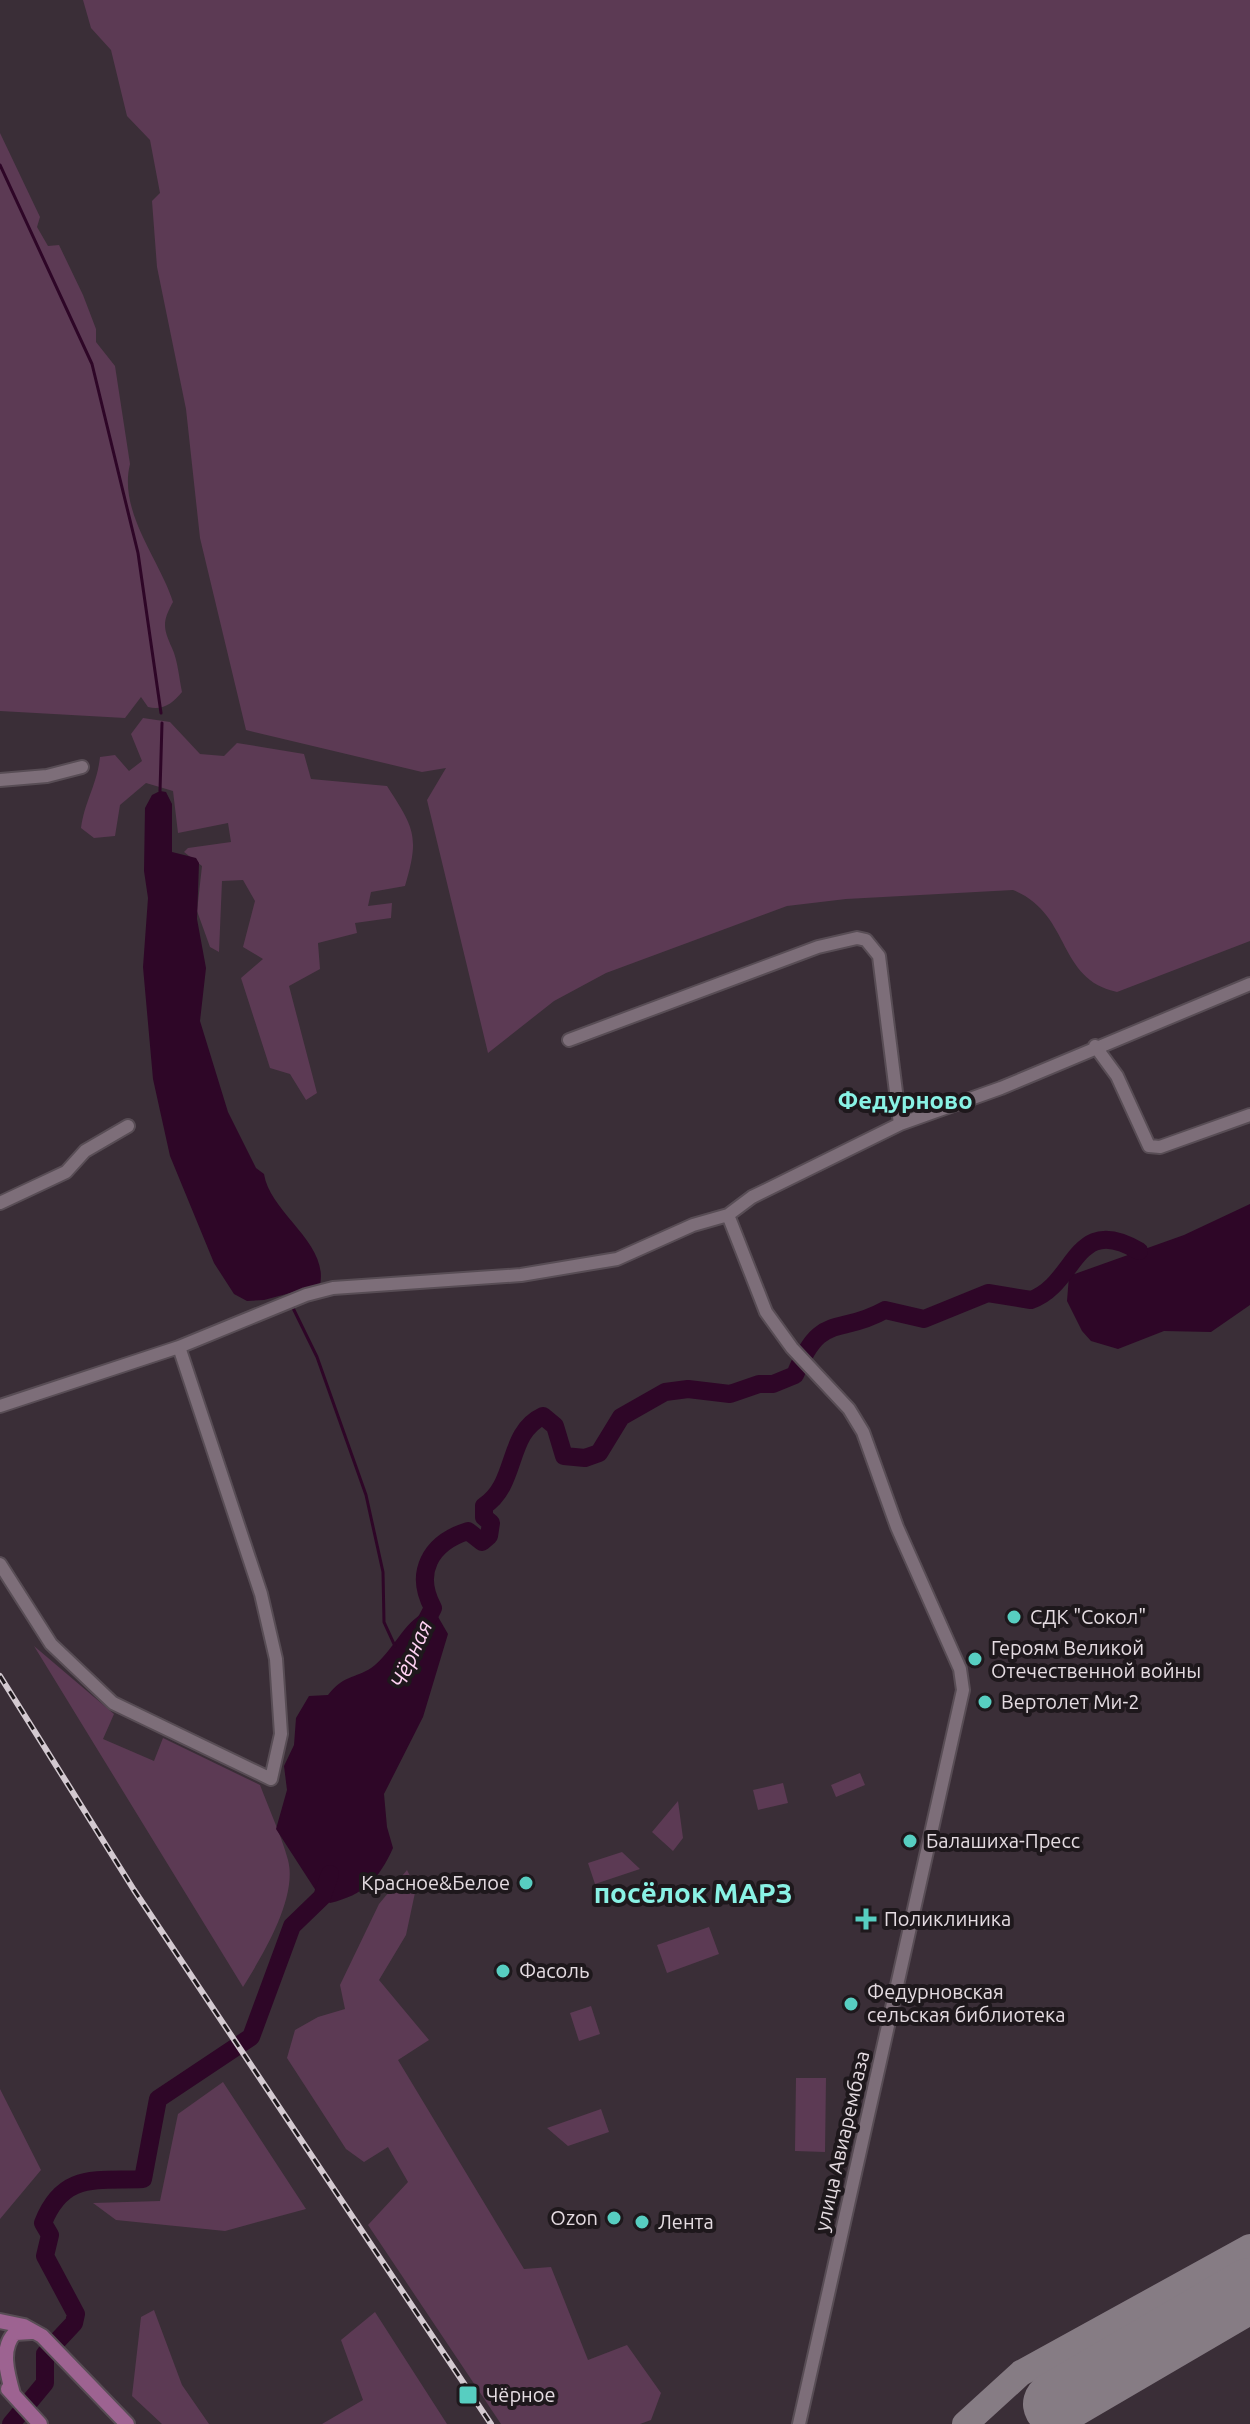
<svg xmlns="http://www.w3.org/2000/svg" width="1250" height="2424" font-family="Ubuntu,sans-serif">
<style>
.green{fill:#5c3a54}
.water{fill:#2e0627}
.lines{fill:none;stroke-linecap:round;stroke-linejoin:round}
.stream{stroke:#2e0627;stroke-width:3}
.river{stroke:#2e0627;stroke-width:18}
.taxiway{stroke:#867c84;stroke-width:26}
.runway{stroke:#867c84;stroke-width:64}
.minor-casing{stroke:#584d55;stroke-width:16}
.major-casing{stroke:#584d55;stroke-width:18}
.minor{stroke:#7d6e79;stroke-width:12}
.major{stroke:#9d6391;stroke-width:14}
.rail-casing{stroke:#d3c9d0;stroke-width:6}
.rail{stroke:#1e181c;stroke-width:3;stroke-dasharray:9;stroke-linecap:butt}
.poi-dot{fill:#57cec1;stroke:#1e181c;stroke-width:3}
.labels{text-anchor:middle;stroke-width:8;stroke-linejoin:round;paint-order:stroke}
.poi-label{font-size:20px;fill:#e5dce2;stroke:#1e181c;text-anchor:start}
.street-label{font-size:20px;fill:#e5dce2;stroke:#1e181c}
.water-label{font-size:22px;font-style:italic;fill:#ffd2f3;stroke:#1e181c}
.quarter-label{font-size:24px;font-weight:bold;fill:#89f2e5;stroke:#1e181c}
.district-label{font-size:28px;font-weight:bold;fill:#89f2e5;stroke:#1e181c}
</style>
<rect width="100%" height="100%" fill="#3a2e37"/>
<path class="green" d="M 83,0 L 1250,0 L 1250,941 L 1117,992 C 1056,979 1072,914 1013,890 L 846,899 L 787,906 L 606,973 L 554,1001 L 488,1053 L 427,800 L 446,768 L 422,772 L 246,730 L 200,538 L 186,409 L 157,267 L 152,201 L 160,193 L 150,140 L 127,116 L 111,50 L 91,28 Z
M 0,133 L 40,217 L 37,227 L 48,246 L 59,245 L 83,295 L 96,329 L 96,342 L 115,366 L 130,464 C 118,512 160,560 173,602 C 162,622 163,628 172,648 C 178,661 179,678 182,692 C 173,703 163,711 148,707 L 141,697 L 125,718 L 0,711 Z
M 143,718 L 170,722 L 200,754 L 224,756 L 237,743 L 304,754 L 311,779 L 387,786 C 414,828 420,836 405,886 L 371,892 L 368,906 L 392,903 L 391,918 L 355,923 L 357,933 L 318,943 L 320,969 L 289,986 L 317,1093 L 306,1100 L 290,1074 L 270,1068 L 241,978 L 263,959 L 243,947 L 255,901 L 243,880 L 222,881 L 219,952 L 210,947 L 197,911 L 202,866 L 184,852 L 188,848 L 231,842 L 228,823 L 178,833 L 173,791 L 146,783 L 120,805 L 115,836 L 94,838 L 81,828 C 85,800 97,785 100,757 L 115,755 L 129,771 L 142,761 L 131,734 Z
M 34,1646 L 114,1714 L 103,1739 L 154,1761 L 163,1738 L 260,1785 C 269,1809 281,1835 288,1860 C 298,1898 262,1956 243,1987 Z
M 860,1773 L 865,1785 L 836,1797 L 831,1785 Z
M 783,1783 L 788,1803 L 758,1810 L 753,1790 Z
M 678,1801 L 683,1838 L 673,1851 L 652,1832 Z
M 622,1852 L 640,1869 L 595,1884 L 588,1863 Z
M 407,1870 L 416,1888 L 406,1935 L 379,1980 L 429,2040 L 398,2060 L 524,2269 L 551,2267 L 588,2360 L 627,2345 L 661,2393 L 651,2420 L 640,2424 L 501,2424 L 368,2225 L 408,2182 L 388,2147 L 364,2162 L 346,2149 L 287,2058 L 295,2030 L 318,2017 L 345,2009 L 340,1985 L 379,1904 Z
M 709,1927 L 719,1954 L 667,1973 L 657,1945 Z
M 591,2006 L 600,2034 L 579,2041 L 570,2013 Z
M 796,2078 L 826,2078 L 825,2152 L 795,2151 Z
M 223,2082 L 306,2209 L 225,2231 L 116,2220 L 93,2203 L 160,2201 L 178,2114 Z
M 0,2089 L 41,2170 L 0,2219 Z
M 601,2109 L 609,2132 L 568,2146 L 547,2128 Z
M 154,2310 L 182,2385 L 209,2424 L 162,2424 L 132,2396 L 141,2317 Z
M 375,2312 L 447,2424 L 322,2424 L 363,2400 L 341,2340 Z"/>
<path class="water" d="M 160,791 L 166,792 L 172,804 L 172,852 L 196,858 L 199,863 L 197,919 L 206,968 L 200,1021 L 228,1112 L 256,1168 L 264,1174 C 270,1213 329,1243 320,1285 L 264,1300 L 247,1301 L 234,1294 L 214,1263 L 170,1156 L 153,1079 L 143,967 L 148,898 L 144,871 L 145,808 L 152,795 Z
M 1250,1204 L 1250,1305 L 1211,1332 L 1164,1331 L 1118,1349 L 1091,1341 L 1082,1331 L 1067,1301 L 1069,1276 L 1184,1235 Z
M 433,1608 L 448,1634 L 423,1717 L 384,1794 L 387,1827 L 393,1848 C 379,1879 364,1895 330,1903 L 318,1894 L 276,1829 L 287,1790 L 284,1766 L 294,1745 L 296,1718 L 309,1696 L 328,1695 C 345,1673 358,1679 375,1665 C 398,1645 403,1620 433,1608 Z"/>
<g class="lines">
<path class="stream" d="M 0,165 L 92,364 L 138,553 L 161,713
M 160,791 L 162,723
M 293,1308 L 317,1357 L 366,1495 L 383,1572 L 384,1622 L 395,1646"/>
<path class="river" d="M 422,1629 L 433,1608 C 414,1573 430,1543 468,1531 L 482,1542 L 489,1536 L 491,1523 L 484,1517 L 484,1506 C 518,1484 506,1433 543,1416 L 555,1426 L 564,1456 L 585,1458 L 599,1453 L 621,1417 L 665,1392 L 688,1389 L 730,1394 L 759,1384 L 773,1384 L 795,1375 C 821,1310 837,1337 885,1310 L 924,1319 L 988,1293 L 1031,1300 C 1077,1284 1074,1212 1139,1251
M 11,2424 L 45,2383 L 45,2354 L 74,2323 L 76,2314 L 45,2256 L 50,2235 L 43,2223 C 63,2172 96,2181 143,2179 L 158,2099 L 251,2037 L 292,1926 L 322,1897 L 330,1874"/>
<path class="taxiway" d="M 965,2424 L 1021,2373 L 1250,2247"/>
<path class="runway" d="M 1055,2404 L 1250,2290"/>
<g class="minor-casing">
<path id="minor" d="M 0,780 L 47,776 L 82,767
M 569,1040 L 818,947 L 857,938 L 866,940 L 879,956 L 900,1124
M 1095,1046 L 1117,1076 L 1149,1146 L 1160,1147 L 1250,1115
M 0,1203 L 66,1172 L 85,1151 L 128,1126
M 728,1215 L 766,1312 L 792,1348 L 849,1409 L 863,1432 L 897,1527 L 960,1669 L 963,1690 L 799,2424
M 0,1406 L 179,1347 L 306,1295 L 333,1288 L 521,1275 L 617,1259 L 693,1225 L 728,1215 L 752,1197 L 900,1124 L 1001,1088 L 1250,984
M 0,1564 L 51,1644 L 113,1703 L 271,1779 L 281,1734 L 276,1659 L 261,1594 L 179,1347"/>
</g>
<g class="major-casing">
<path id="major" d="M 0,2321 L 24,2326 L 42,2336 L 127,2424
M 8,2389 L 40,2424
M 13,2394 C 7,2373 0,2348 15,2333 L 31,2332"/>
</g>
<use href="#minor" class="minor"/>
<use href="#major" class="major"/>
<g class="rail-casing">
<path id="rail" d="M 0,1676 L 134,1890 L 491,2424"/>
</g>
<use href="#rail" class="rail"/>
</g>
<g class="poi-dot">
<circle cx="1014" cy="1617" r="8"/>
<circle cx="975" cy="1659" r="8"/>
<circle cx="985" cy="1702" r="8"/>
<circle cx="910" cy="1841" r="8"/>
<circle cx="526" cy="1883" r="8"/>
<path d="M862 1907h8v8h8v8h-8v8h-8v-8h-8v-8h8z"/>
<circle cx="503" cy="1971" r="8"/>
<circle cx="851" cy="2004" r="8"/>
<circle cx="614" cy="2218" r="8"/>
<circle cx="642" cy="2222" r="8"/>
<rect x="458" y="2385" width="20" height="20" rx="4"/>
</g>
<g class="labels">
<g class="poi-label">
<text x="1030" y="1624">СДК "Сокол"</text>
<text x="991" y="1655">Героям Великой<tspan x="991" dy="23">Отечественной войны</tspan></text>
<text x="1001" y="1709">Вертолет Ми-2</text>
<text x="926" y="1848">Балашиха-Пресс</text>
<text x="510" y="1890" text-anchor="end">Красное&amp;Белое</text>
<text x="884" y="1926">Поликлиника</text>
<text x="519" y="1978">Фасоль</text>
<text x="867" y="1999">Федурновская<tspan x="867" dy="23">сельская библиотека</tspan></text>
<text x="598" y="2225" text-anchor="end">Ozon</text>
<text x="658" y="2229">Лента</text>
<text x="486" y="2402">Чёрное</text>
</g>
<g class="street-label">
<text transform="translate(842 2141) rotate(-77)" y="7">улица Авиарембаза</text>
</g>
<g class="water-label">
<text transform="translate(411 1654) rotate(-66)" y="8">Чёрная</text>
</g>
<g class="quarter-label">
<text x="905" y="1109">Федурново</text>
</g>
<g class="district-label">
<text x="693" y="1903">посёлок МАРЗ</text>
</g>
</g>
</svg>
